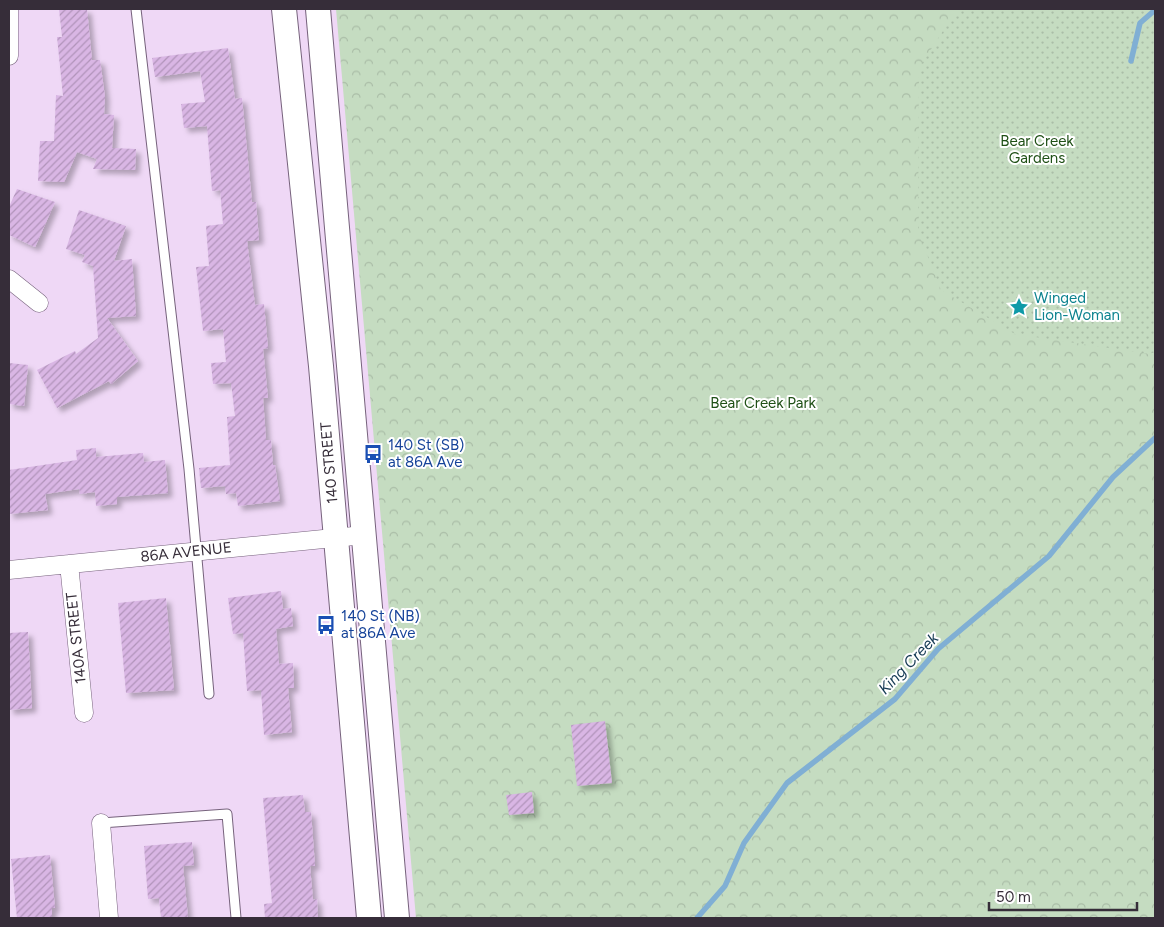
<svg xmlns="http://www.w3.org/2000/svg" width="1164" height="927" font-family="Figtree,sans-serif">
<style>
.park{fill:url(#park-crowns)}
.garden{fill:url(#garden-dots)}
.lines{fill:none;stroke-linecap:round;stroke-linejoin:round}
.stream{stroke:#80afd4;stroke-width:5.5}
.building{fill:url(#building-hatch);filter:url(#shadow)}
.service-casing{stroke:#76627c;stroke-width:11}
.minor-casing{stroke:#76627c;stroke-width:19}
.secondary-casing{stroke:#76627c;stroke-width:26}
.service{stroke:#fff;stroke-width:9}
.minor{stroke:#fff;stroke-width:18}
.secondary{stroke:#fff;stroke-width:24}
.labels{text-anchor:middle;stroke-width:4;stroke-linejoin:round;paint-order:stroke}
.park-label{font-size:15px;fill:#1f5016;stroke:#fff}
.culture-label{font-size:15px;fill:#0d838f;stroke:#fff;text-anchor:start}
.transit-label{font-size:15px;fill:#164399;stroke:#fff;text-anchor:start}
.street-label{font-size:15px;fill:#362d39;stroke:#fff}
.water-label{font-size:16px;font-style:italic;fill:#143953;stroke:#fff}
</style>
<defs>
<pattern id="park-crowns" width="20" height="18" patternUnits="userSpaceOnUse" patternTransform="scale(1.25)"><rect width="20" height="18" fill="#c5dcc1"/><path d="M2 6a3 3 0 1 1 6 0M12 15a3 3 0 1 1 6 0" fill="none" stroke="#aabda7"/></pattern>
<pattern id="garden-dots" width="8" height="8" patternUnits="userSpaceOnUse" patternTransform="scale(1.25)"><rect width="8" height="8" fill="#c5dcc1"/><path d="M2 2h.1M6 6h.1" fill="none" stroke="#aabda7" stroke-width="1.8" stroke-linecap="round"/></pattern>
<pattern id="building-hatch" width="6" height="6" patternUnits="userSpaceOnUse" patternTransform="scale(1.25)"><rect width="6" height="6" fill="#d9b6e4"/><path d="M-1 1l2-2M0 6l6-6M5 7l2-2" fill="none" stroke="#b194ba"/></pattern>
<filter id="shadow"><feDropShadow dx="4.5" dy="4.5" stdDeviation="2.5" flood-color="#0004"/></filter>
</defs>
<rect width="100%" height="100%" fill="#efd8f6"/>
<path class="park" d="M 336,9 L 1155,9 L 1155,918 L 416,918 Z"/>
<path class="garden" d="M 957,9 L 1155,9 L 1155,352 L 1150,354 L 1015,334 L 941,290 L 918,232 L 919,68 Z"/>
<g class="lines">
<path class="stream" d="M 1131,61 L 1140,23 L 1155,10
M 697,918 L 725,886 L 744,843 L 787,783 L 895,699 L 938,649 L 1049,556 L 1113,477 L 1155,438"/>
</g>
<path class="building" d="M 59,9 L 87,9 L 92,60 L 100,60 L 105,97 L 104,114 L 114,115 L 112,148 L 136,149 L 135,170 L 93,169 L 97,159 L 77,152 L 64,182 L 38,181 L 40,141 L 54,141 L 56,95 L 63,96 L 57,37 L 62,37 Z
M 228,48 L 235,99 L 242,98 L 252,202 L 256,202 L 259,240 L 247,241 L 255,305 L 264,304 L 268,348 L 263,349 L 268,398 L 263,398 L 266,440 L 271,440 L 273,465 L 275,465 L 280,501 L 238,506 L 236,493 L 226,494 L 225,486 L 201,488 L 199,468 L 230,465 L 227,417 L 235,416 L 231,383 L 213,384 L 211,363 L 226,362 L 223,329 L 203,331 L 196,267 L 209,266 L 206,226 L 223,224 L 220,190 L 212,191 L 207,126 L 184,128 L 181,104 L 205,102 L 200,71 L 155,77 L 152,58 Z
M 17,189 L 55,202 L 35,247 L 9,235 L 9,207 Z
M 79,210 L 126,226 L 114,261 L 132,259 L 136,316 L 107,318 L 138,361 L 111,384 L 109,381 L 57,408 L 37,370 L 75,351 L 76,354 L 98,338 L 93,266 L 82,262 L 85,255 L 66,249 Z
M 9,363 L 28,365 L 24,406 L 9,404 Z
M 96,448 L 96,457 L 143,453 L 144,462 L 165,460 L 168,493 L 117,497 L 117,504 L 96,506 L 95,492 L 80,494 L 79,489 L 45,494 L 48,510 L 9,514 L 9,470 L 77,460 L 76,450 Z
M 281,591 L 283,609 L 291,608 L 293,626 L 276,629 L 279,664 L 293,663 L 294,688 L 288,688 L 292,732 L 264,735 L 261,690 L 247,691 L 243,633 L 233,634 L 228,598 Z
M 166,598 L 174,690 L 126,693 L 118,603 Z
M 28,632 L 32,708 L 9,710 L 9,633 Z
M 605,721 L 612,783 L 577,786 L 571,725 Z
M 532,792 L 534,813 L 509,815 L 506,795 Z
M 303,795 L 305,812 L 311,812 L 315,866 L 310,866 L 313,900 L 317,899 L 318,918 L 265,918 L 264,904 L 272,903 L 263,798 Z
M 192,842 L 194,865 L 183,866 L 188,918 L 161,918 L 159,898 L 148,899 L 144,846 Z
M 50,855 L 55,908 L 52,908 L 52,918 L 17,918 L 11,859 Z"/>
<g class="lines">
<g class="service-casing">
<path id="service" d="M 136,9 L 189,469 L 209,694
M 101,823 L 227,814 L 236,918"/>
</g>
<g class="minor-casing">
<path id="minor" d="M 9,56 L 9,9
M 9,279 L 39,303
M 69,564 L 84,713
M 9,570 L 364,535
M 101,823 L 109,918"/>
</g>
<g class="secondary-casing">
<path id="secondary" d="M 284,9 L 321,366 L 369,918
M 318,9 L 397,918"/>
</g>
<use href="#service" class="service"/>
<use href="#minor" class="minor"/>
<use href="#secondary" class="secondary"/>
</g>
<defs>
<g id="sight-bare" transform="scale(1.5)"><path d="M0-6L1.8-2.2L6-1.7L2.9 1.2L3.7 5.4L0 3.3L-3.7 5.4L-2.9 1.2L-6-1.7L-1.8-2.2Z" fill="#0f9aa8" stroke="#fff" stroke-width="2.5" paint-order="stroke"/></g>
<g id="bus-bare" transform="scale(1.5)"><path d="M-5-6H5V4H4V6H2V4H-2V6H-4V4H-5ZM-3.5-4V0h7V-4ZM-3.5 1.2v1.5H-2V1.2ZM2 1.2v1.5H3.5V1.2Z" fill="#1a4fb4" stroke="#fff" stroke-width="2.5" paint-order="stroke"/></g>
</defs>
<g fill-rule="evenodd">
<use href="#sight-bare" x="1019" y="307"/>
<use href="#bus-bare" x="373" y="454"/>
<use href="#bus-bare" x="326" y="625"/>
</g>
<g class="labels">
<g class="park-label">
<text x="1037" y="146">Bear Creek<tspan x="1037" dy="17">Gardens</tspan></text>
<text x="763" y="408">Bear Creek Park</text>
</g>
<g class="culture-label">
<text x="1034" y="303">Winged<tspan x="1034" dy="17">Lion-Woman</tspan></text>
</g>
<g class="transit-label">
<text x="388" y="450">140 St (SB)<tspan x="388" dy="17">at 86A Ave</tspan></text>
<text x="341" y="621">140 St (NB)<tspan x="341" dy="17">at 86A Ave</tspan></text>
</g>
<g class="street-label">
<text transform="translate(329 463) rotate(-95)" y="5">140 STREET</text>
<text transform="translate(186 552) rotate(-6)" y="5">86A AVENUE</text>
<text transform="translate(76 638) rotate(-96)" y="5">140A STREET</text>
</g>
<g class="water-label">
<text transform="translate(908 663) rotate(-46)" y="6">King Creek</text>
</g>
</g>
<rect width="1164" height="927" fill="none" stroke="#362d39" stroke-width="20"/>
<path d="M989 902v8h148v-8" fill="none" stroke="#362d39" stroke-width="2.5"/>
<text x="996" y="902" font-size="15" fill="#362d39" stroke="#ffffff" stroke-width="4" paint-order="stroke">50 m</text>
</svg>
